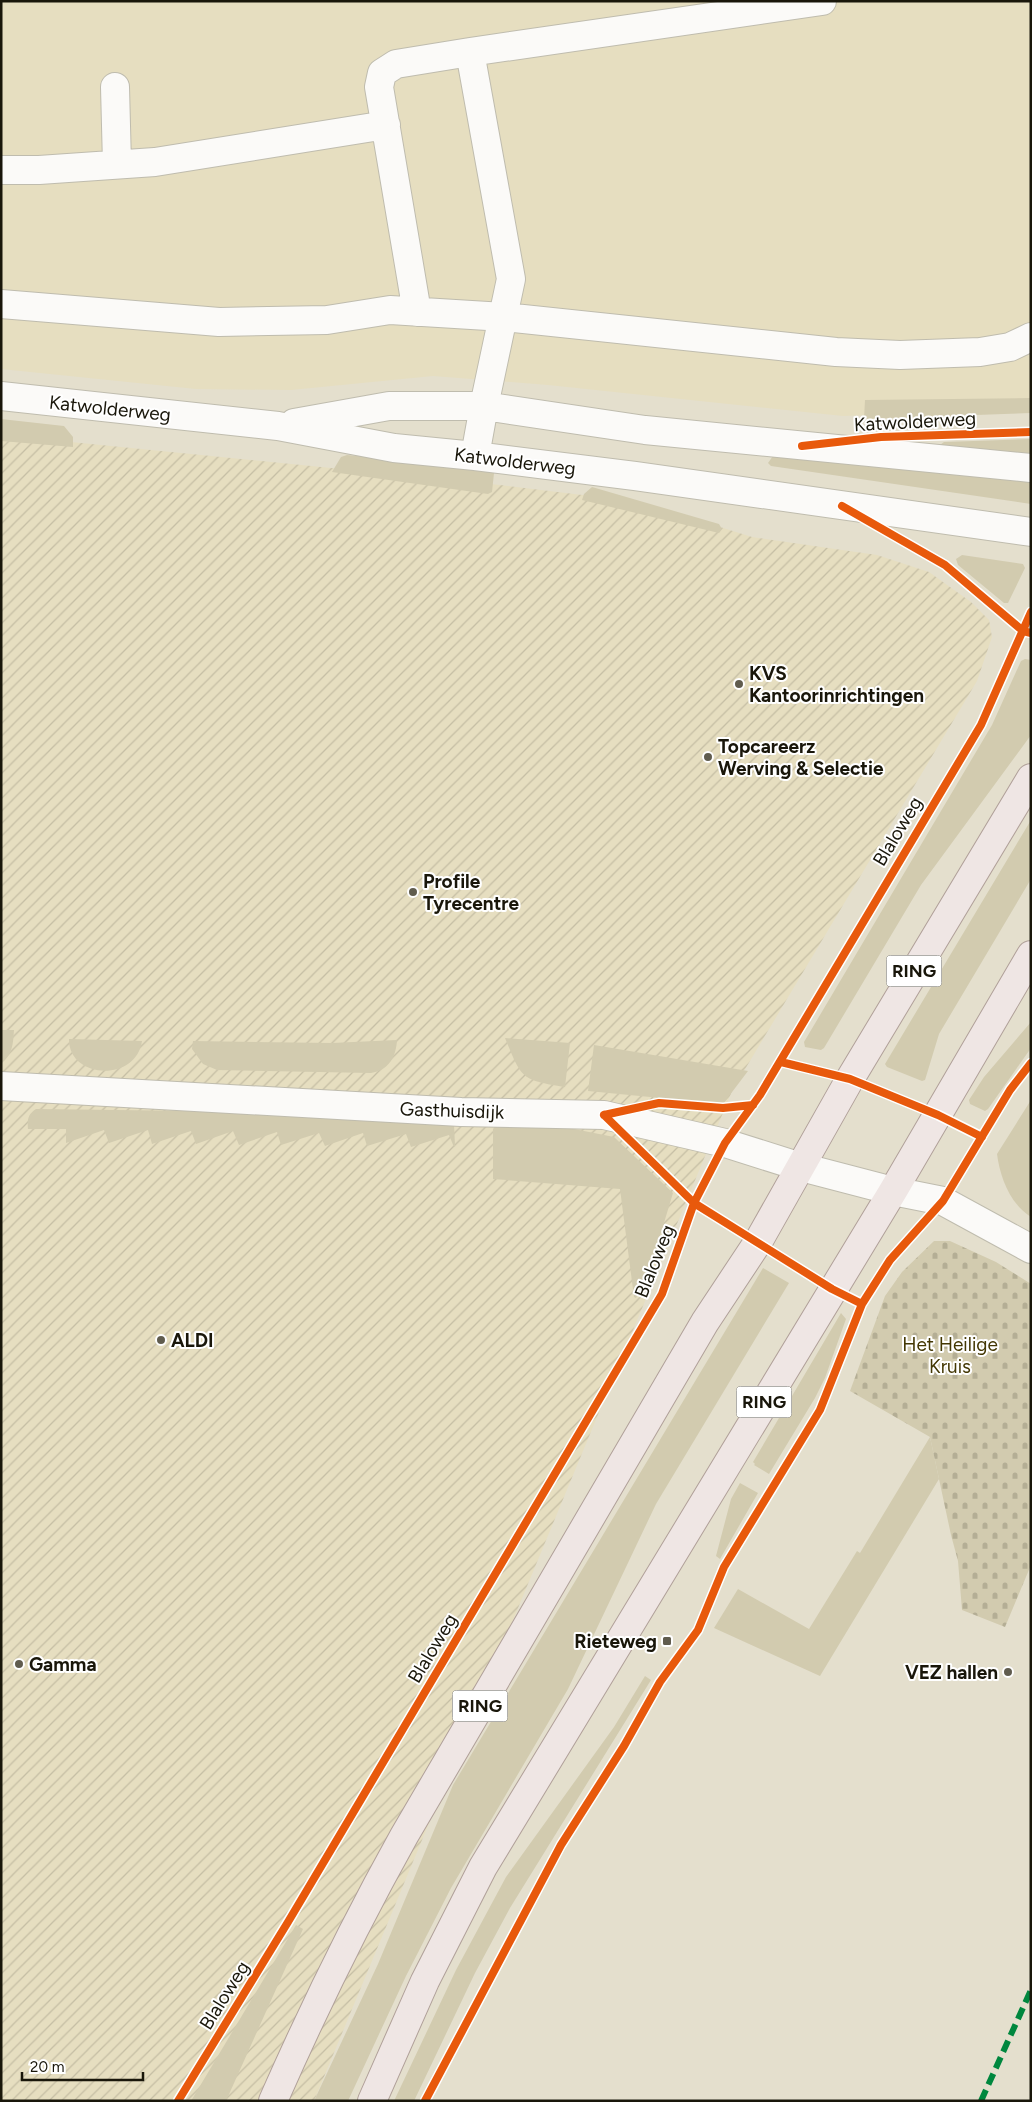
<svg xmlns="http://www.w3.org/2000/svg" width="1032" height="2102" font-family="Figtree,sans-serif">
<style>
.built{fill:#e6dec0}
.industrial{fill:url(#industrial-furrows)}
.green{fill:#d2cbaf}
.cemetery{fill:url(#cemetery-stones)}
.lines{fill:none;stroke-linecap:round;stroke-linejoin:round}
.minor-casing{stroke:#bfbcae;stroke-width:30}
.major-casing{stroke:#b0a099;stroke-width:30}
.minor{stroke:#fbfaf8;stroke-width:28}
.major{stroke:#efe6e4;stroke-width:28}
.quiet{stroke:#00873e;stroke-width:6;stroke-dasharray:12 6;stroke-linecap:butt}
.cycleway-casing{stroke:#fff;stroke-width:11}
.cycleway{stroke:#e8590c;stroke-width:8}
.poi-dot{fill:#605c4e;stroke:#fff;stroke-width:2}
.labels{text-anchor:middle;stroke-width:4;stroke-linejoin:round;paint-order:stroke}
.shield{fill:#fff;stroke:#5e5c54;stroke-width:1}
.shield-label{font-size:18px;font-weight:bold;fill:#19160a}
.street-label{font-size:19px;fill:#19160a;stroke:#fff}
.poi-label{font-size:19px;font-weight:bold;fill:#19160a;stroke:#fff;text-anchor:start}
.park-label{font-size:19px;fill:#433703;stroke:#fff}
</style>
<defs>
<pattern id="industrial-furrows" width="10" height="10" patternUnits="userSpaceOnUse" patternTransform="scale(1.25)"><rect width="10" height="10" fill="#e6dec0"/><path d="M-1 1l2-2M0 10L10 0M9 11l2-2" fill="none" stroke="#c5bea4"/></pattern>
<pattern id="cemetery-stones" width="16" height="16" patternUnits="userSpaceOnUse" patternTransform="scale(1.25)"><rect width="16" height="16" fill="#d2cbaf"/><path d="M2 7V4a2 2 0 0 1 4 0v3zM10 15v-3a2 2 0 0 1 4 0v3z" fill="#b4ae95"/></pattern>
</defs>
<rect width="100%" height="100%" fill="#e4dfcd"/>
<path class="built" d="M 1,1 L 1031,1 L 1031,410 L 843,416 L 548,385 L 433,376 L 291,390 L 196,389 L 1,369 Z"/>
<path class="industrial" d="M 1,435 L 500,485 L 640,502 L 752,537 L 877,555 L 929,572 L 971,602 L 989,620 L 992,637 L 977,681 L 732,1091 L 314,2101 L 1,2101 Z"/>
<path class="green" d="M 1031,398 L 1031,413 L 864,419 L 865,400 Z
M 1,419 L 64,426 L 73,437 L 73,447 L 1,441 Z
M 1031,439 L 1031,457 L 942,448 L 940,445 L 944,442 Z
M 347,455 L 491,470 L 494,473 L 492,492 L 488,494 L 332,472 L 341,457 Z
M 773,456 L 939,471 L 1031,482 L 1031,504 L 771,466 L 768,463 Z
M 592,487 L 719,524 L 722,529 L 719,533 L 582,500 L 584,494 Z
M 962,555 L 1023,564 L 1025,568 L 1008,603 L 1004,603 L 958,565 L 956,559 Z
M 1025,659 L 1031,660 L 1031,735 L 921,885 L 824,1048 L 821,1050 L 805,1047 L 804,1042 L 992,725 L 1021,661 Z
M 1031,820 L 1031,879 L 939,1034 L 925,1080 L 922,1081 L 887,1067 L 885,1064 Z
M 1031,1022 L 1031,1048 L 988,1109 L 985,1111 L 970,1104 L 969,1100 L 984,1077 Z
M 1,1030 L 14,1030 C 13,1044 13,1054 1,1064 Z
M 505,1038 L 570,1043 L 565,1087 C 521,1080 522,1079 505,1038 Z
M 69,1039 L 142,1041 C 136,1083 68,1079 69,1039 Z
M 397,1040 C 396,1057 389,1070 371,1073 L 217,1070 L 203,1064 L 192,1049 L 193,1041 L 332,1043 Z
M 594,1045 L 748,1071 L 723,1104 L 588,1091 Z
M 1031,1100 L 1031,1217 C 1010,1204 1000,1177 997,1154 Z
M 36,1109 L 444,1114 L 454,1124 L 455,1146 L 454,1147 L 449,1135 L 411,1147 L 406,1134 L 367,1146 L 363,1133 L 325,1146 L 319,1133 L 281,1145 L 277,1132 L 239,1145 L 233,1131 L 196,1144 L 191,1131 L 152,1144 L 148,1130 L 109,1143 L 104,1130 L 66,1143 L 66,1129 L 28,1129 C 27,1120 28,1114 36,1109 Z
M 496,1125 L 564,1127 L 614,1137 L 673,1193 L 650,1269 L 636,1298 L 634,1297 L 620,1189 L 493,1179 L 493,1129 Z
M 763,1268 L 789,1283 L 656,1504 L 568,1689 L 451,1888 L 406,1976 L 348,2101 L 314,2101 L 378,1964 L 453,1785 Z
M 841,1313 L 846,1319 L 825,1378 L 815,1398 L 769,1474 L 754,1465 L 755,1464 L 753,1462 Z
M 930,1437 L 939,1479 L 820,1676 L 714,1628 L 738,1589 L 809,1629 L 857,1551 L 860,1553 Z
M 740,1483 L 758,1493 L 720,1559 L 716,1556 L 731,1499 Z
M 645,1676 L 651,1680 L 510,1908 L 475,1973 L 414,2101 L 394,2101 L 456,1970 L 506,1877 L 614,1727 Z
M 296,1925 L 303,1929 L 226,2101 L 191,2101 Z"/>
<path class="cemetery" d="M 934,1241 L 950,1241 L 996,1262 L 1031,1284 L 1031,1565 L 1005,1627 L 962,1610 L 958,1561 L 951,1535 L 930,1437 L 850,1391 L 885,1296 L 902,1272 Z"/>
<g class="lines">
<g class="minor-casing">
<path id="minor" d="M 470,52 L 511,279 L 484,406 L 475,456
M 115,87 L 117,164
M 1,170 L 39,170 L 155,162 L 386,125
M 1,304 L 219,322 L 327,320 L 390,310 L 504,317 L 836,352 L 900,355 L 980,352 L 1010,347 L 1031,337
M 417,312 L 379,87 L 382,73 L 396,64 L 470,52 L 822,1
M 1,396 L 278,426 L 394,448 L 475,456 L 635,476 L 1031,532
M 294,423 L 389,406 L 484,406 L 645,430 L 1031,468
M 1,1086 L 461,1112 L 604,1115 L 725,1143 L 801,1167 L 893,1191 L 943,1201 L 1031,1249"/>
</g>
<g class="major-casing">
<path id="major" d="M 273,2101 C 313,2010 356,1922 404,1836 L 705,1322 L 758,1242 L 850,1079 L 1031,778
M 372,2101 L 425,1981 L 483,1867 L 893,1191 L 1031,955"/>
</g>
<use href="#minor" class="minor"/>
<use href="#major" class="major"/>
<path class="quiet" d="M 981,2101 L 1031,1990"/>
<g class="cycleway-casing">
<path id="cycleway" d="M 802,446 L 881,437 L 1031,432
M 842,506 L 945,565 L 1023,631 L 1031,633
M 781,1062 L 850,1079 L 938,1115 L 982,1137
M 604,1115 L 694,1203 L 832,1289 L 862,1304
M 604,1115 L 659,1103 L 723,1108 L 753,1105
M 178,2101 L 288,1922 L 662,1294 L 694,1203 L 725,1143 L 760,1095 L 981,725 L 1031,612
M 425,2101 L 561,1845 L 624,1746 L 660,1682 L 698,1630 L 724,1567 L 820,1410 L 862,1304 L 890,1260 L 943,1201 L 1010,1090 L 1031,1063"/>
</g>
<use href="#cycleway" class="cycleway"/>
</g>
<g class="poi-dot">
<circle cx="739" cy="684" r="5"/>
<circle cx="708" cy="757" r="5"/>
<circle cx="413" cy="892" r="5"/>
<circle cx="161" cy="1340" r="5"/>
<rect x="662" y="1636" width="10" height="10" rx="2.5"/>
<circle cx="19" cy="1664" r="5"/>
<circle cx="1008" cy="1672" r="5"/>
</g>
<g class="labels">
<g class="shield">
<rect x="886.5" y="955.5" width="55" height="31" rx="4"/>
<rect x="736.5" y="1386.5" width="55" height="31" rx="4"/>
<rect x="452.5" y="1690.5" width="55" height="31" rx="4"/>
</g>
<g class="shield-label">
<text x="914" y="977">RING</text>
<text x="764" y="1408">RING</text>
<text x="480" y="1712">RING</text>
</g>
<g class="street-label">
<text transform="translate(110 408) rotate(6)" y="7">Katwolderweg</text>
<text transform="translate(915 421) rotate(-3)" y="7">Katwolderweg</text>
<text transform="translate(515 461) rotate(7)" y="7">Katwolderweg</text>
<text transform="translate(897 831) rotate(-59)" y="7">Blaloweg</text>
<text transform="translate(452 1110) rotate(2)" y="7">Gasthuisdijk</text>
<text transform="translate(654 1261) rotate(-68)" y="7">Blaloweg</text>
<text transform="translate(432 1648) rotate(-59)" y="7">Blaloweg</text>
<text transform="translate(224 1995) rotate(-58)" y="7">Blaloweg</text>
</g>
<g class="poi-label">
<text x="749" y="680">KVS<tspan x="749" dy="22">Kantoorinrichtingen</tspan></text>
<text x="718" y="753">Topcareerz<tspan x="718" dy="22">Werving &amp; Selectie</tspan></text>
<text x="423" y="888">Profile<tspan x="423" dy="22">Tyrecentre</tspan></text>
<text x="171" y="1347">ALDI</text>
<text x="657" y="1648" text-anchor="end">Rieteweg</text>
<text x="29" y="1671">Gamma</text>
<text x="998" y="1679" text-anchor="end">VEZ hallen</text>
</g>
<g class="park-label">
<text x="950" y="1351">Het Heilige<tspan x="950" dy="22">Kruis</tspan></text>
</g>
</g>
<rect width="1032" height="2102" fill="none" stroke="#19160a" stroke-width="5"/>
<path d="M22 2072v8h121v-8" fill="none" stroke="#19160a" stroke-width="2.5"/>
<text x="30" y="2072" font-size="15" fill="#19160a" stroke="#ffffff" stroke-width="4" paint-order="stroke">20 m</text>
</svg>
